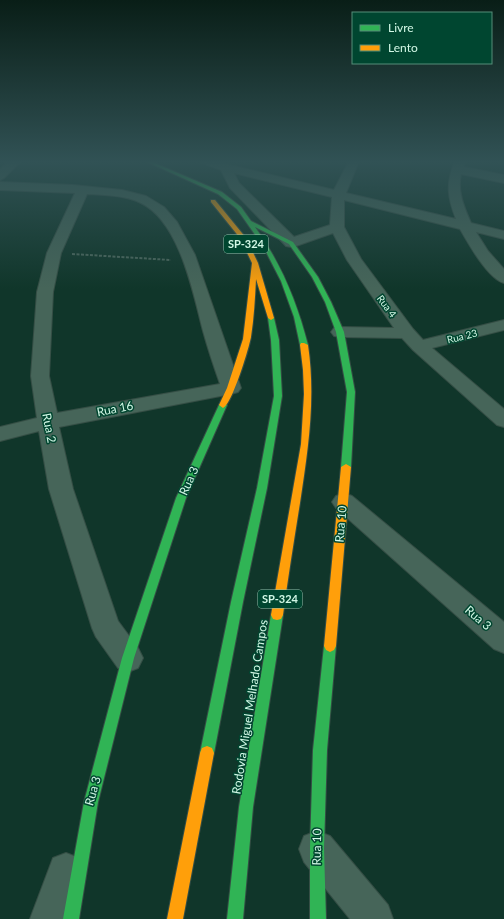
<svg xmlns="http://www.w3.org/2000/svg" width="504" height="919" font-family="Lato,sans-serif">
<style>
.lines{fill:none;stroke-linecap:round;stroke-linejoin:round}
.street-casing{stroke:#354e45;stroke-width:2}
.fast-casing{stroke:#354e45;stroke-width:2}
.slow-casing{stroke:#354e45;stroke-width:2}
.path{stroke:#4b665c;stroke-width:2;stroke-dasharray:3 1.5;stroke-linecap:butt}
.street{fill:#466559;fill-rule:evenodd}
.fast{fill:#30b455;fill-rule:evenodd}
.slow{fill:#ff9f0a;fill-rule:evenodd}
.labels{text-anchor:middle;stroke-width:3;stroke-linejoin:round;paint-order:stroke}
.far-street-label{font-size:10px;fill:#d2f8e6;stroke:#004630}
.shield{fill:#004630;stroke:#93c3af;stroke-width:1}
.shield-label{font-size:11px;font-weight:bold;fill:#d2f8e6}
.street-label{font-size:12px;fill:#d2f8e6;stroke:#004630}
</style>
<rect width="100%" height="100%" fill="#10362a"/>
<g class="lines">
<g class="street-casing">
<path id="street" d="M 9,161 L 21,161 L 4,178 L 0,180 L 0,169 Z
M 201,161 L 216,161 L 230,165 L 334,190 L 349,161 L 359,161 L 346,193 L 456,219 C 447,196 446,183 455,161 L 465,161 L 464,167 L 504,175 L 504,183 L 461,174 C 457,191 464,207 471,223 L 504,231 L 504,239 L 476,232 L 488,251 L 504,269 L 504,283 C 488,279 468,243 460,229 L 344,200 L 344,227 L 361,259 L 413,329 L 423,340 L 504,320 L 504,330 L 432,348 L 504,409 L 504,427 L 497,425 L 413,350 L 402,338 L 340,337 L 334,336 L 331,332 L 334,328 L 340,327 L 394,328 L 347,260 L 333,233 L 296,246 L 291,247 L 286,246 L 230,188 L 221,170 L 202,163 ZM 234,173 L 332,197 L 330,225 L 294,237 L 239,183 Z
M 0,182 L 73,185 L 122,190 L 146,196 L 164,207 L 177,222 L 195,255 L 241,388 L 238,392 L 231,394 L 59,427 L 73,489 L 118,621 L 138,648 L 143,658 L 138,668 L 128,672 L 118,668 L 96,637 L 92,628 L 49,489 L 39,431 L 0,441 L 0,427 L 37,418 L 31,376 L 37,292 L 47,253 L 75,193 L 0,190 ZM 87,194 C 105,195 125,195 141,203 C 180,222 193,293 203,331 C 208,349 214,367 220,384 L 57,413 L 49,376 L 53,292 L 61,253 Z
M 344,493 L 352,496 L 504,622 L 504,653 L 494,649 L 336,508 L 332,502 L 336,496 Z
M 317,831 L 330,836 L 388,905 L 393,919 L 350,919 L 304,862 L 299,849 L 304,836 Z
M 66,853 L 79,858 L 84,871 L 68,919 L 30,919 L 53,858 Z"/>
</g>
<g class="fast-casing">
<path id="fast" d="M 145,161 L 150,161 L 222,192 L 241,207 L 251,221 L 293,242 L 318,277 L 331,302 L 344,332 L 355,392 L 351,467 L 349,469 L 346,470 L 341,467 L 347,392 L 336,332 L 325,302 L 312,277 L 289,244 L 255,227 C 281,263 297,302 308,345 L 304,347 L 300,345 L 294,317 L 281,281 L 263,246 L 237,209 L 218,194 Z
M 271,316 L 274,318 L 279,340 L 282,396 L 267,488 L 243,602 L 214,753 L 212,758 L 207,760 L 202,758 L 200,753 L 231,602 L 257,488 L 274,396 L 271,340 L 268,318 Z
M 223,402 L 227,405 L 186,498 L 134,658 L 98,802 L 79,919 L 63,919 L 84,802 L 122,658 L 176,498 L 219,405 Z
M 277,610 L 281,611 L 283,615 L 253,807 L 243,919 L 227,919 L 239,807 L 271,615 L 273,611 Z
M 330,640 L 334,642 L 336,646 L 327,750 L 324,848 L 326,919 L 310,919 L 310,848 L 313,750 L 324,646 L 326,642 Z"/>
</g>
<g class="slow-casing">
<path id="slow" d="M 211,200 L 215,200 L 246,238 L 258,263 L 274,318 L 271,320 L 268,318 L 256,279 C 255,298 254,318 251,337 C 249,348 232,405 223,408 L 219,405 L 227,388 L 243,339 L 252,263 L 240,238 L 211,202 Z
M 301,343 L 304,343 L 308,345 C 316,399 308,450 300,503 C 294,540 288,578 283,615 L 281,619 L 277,620 L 273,619 L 271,615 L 301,444 L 304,394 L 303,370 L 300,345 Z
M 346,464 L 351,467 L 336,646 L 334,650 L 330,652 L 326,650 L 324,646 L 341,467 Z
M 207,746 L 212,748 L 214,753 L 183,919 L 167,919 L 200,753 L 202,748 Z"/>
</g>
<path class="path" d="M 72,254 L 171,260"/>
<use href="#street" class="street"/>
<use href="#fast" class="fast"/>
<use href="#slow" class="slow"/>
</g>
<linearGradient id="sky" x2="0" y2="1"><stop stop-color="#091e17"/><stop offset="0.56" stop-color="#315255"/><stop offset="1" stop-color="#315255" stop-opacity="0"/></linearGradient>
<rect width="504" height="289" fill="url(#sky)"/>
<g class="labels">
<g class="far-street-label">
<text transform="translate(387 306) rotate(53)" y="4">Rua 4</text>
<text transform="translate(462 336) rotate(-14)" y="4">Rua 23</text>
</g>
<g class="shield">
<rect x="224" y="235" width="44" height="18" rx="3"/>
<rect x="258" y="590" width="44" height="18" rx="3"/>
</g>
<g class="shield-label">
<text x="246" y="248">SP-324</text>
<text x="280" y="603">SP-324</text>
</g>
<g class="street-label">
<text transform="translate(115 409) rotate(-11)" y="4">Rua 16</text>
<text transform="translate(49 428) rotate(79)" y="4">Rua 2</text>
<text transform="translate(189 481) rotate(-66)" y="4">Rua 3</text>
<text transform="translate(341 524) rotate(-85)" y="4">Rua 10</text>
<text transform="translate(478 618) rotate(41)" y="4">Rua 3</text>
<text transform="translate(250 707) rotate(-81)" y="4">Rodovia Miguel Melhado Campos</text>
<text transform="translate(93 791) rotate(-74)" y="4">Rua 3</text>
<text transform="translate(317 847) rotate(-89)" y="4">Rua 10</text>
</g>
</g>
<rect x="352" y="12" width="140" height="52" fill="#004630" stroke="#548d79"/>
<rect x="360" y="25" width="20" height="6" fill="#30b455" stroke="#548d79"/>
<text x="388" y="32" font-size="12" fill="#d2f8e6">Livre</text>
<rect x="360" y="45" width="20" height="6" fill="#ff9f0a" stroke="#548d79"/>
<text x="388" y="52" font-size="12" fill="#d2f8e6">Lento</text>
</svg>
